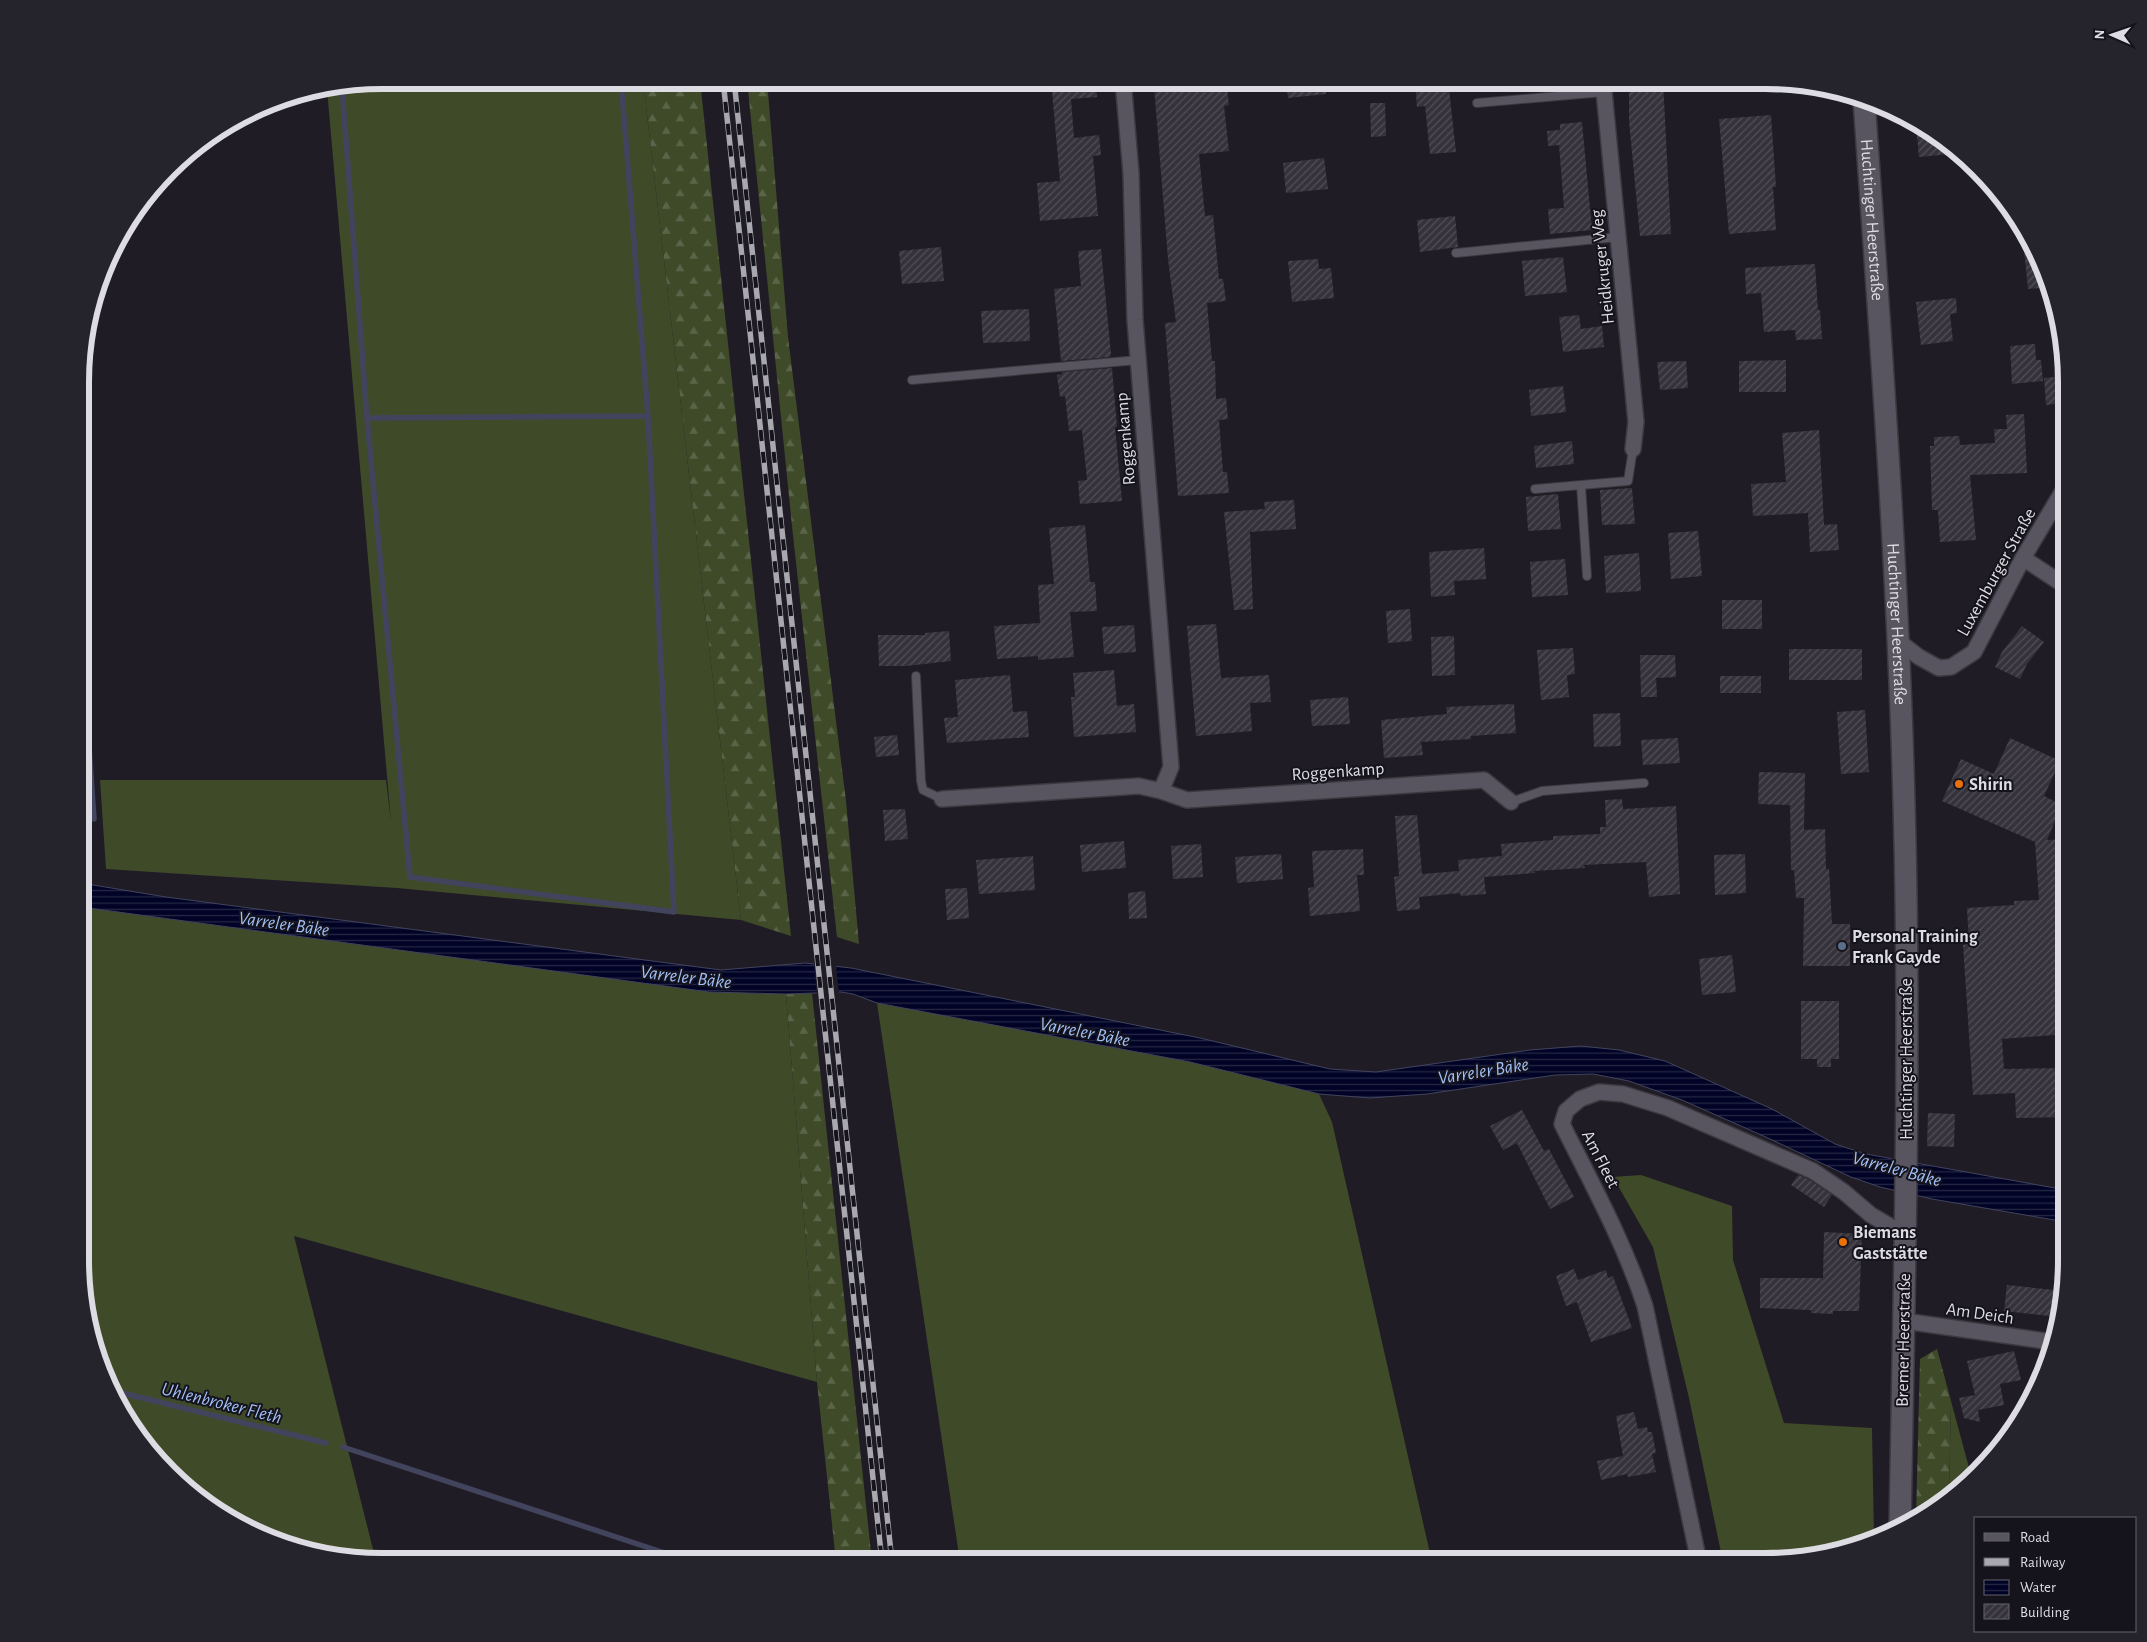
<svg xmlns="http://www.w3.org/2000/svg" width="2147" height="1642" font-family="'Alegreya Sans',sans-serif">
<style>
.grass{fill:#3f4a29}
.forest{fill:url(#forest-firs)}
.water{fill:url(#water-rules);stroke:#42445e}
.pier{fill:#1f1c25}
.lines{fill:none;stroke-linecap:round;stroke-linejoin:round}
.stream{stroke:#42445e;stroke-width:5.5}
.building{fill:url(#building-hatch)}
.service-casing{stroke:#3c3941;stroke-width:10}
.minor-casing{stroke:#3c3941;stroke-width:18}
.secondary-casing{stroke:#3c3941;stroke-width:24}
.service{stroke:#585560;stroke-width:8}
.minor{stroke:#585560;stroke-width:15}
.secondary{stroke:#585560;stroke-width:21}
.rail-casing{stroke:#aaa8af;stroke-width:5.5}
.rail{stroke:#15131b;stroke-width:4;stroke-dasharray:11;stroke-linecap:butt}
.food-dot{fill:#e8710a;stroke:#15131b;stroke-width:2}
.service-dot{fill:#5c6f8a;stroke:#15131b;stroke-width:2}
.labels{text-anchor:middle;stroke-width:4;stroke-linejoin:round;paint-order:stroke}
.street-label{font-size:18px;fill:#dddce2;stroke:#15131b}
.poi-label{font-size:18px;font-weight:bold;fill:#dddce2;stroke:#15131b;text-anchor:start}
.water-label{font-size:19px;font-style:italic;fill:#a0bff6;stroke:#15131b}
.rim{fill:none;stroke:#dddce2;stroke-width:6}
</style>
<defs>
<pattern id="forest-firs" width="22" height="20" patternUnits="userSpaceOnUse" patternTransform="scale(1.25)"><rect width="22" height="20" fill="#3f4a29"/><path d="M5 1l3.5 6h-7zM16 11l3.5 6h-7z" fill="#5a6448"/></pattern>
<pattern id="water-rules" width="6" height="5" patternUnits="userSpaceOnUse" patternTransform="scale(1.25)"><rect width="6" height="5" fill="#000325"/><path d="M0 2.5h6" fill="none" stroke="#252744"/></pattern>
<pattern id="building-hatch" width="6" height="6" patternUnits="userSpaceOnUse" patternTransform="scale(1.25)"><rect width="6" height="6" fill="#35323b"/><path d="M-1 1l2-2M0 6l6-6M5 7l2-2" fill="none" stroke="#524f57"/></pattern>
</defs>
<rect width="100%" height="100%" fill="#1f1c25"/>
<path class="grass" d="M 382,80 L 643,80 L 741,920 L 397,888 L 106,869 L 100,780 L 386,780 L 391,822 L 327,89 Z
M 82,735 L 89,826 L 82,830 Z
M 81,907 L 709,992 L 786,994 L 817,1382 L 294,1236 L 376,1561 L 362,1561 L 266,1539 L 183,1487 L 111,1394 L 81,1280 Z
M 877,1003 L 1190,1062 L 1319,1094 L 1332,1122 L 1432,1562 L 960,1562 Z
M 1641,1175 L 1732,1206 L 1733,1260 L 1784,1423 L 1872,1428 L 1874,1539 L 1824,1556 L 1765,1562 L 1723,1562 L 1689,1398 L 1653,1247 L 1613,1177 Z
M 1951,1401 L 1971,1475 L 1949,1493 Z"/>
<path class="forest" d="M 643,80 L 700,80 L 791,936 L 741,920 Z
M 747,80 L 767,80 L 788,337 L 846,801 L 859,944 L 837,937 L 792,526 Z
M 812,993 L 872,1562 L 836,1562 L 817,1382 L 786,994 Z
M 1937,1349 L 1951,1401 L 1949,1493 L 1916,1518 L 1920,1359 Z"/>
<path class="water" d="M 81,883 L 166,897 L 721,970 L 805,963 L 851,968 L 1200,1038 L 1330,1069 L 1376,1072 L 1530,1050 L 1581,1046 L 1619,1050 L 1665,1061 L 1772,1109 L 1835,1144 L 1866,1154 L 2066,1190 L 2066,1222 L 1932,1199 L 1880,1187 L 1851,1177 L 1768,1138 L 1682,1100 L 1629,1081 L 1593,1074 L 1555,1075 L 1427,1094 L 1370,1098 L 1319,1094 L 1190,1062 L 877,1003 L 853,994 L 841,992 L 786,994 L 709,992 L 81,907 Z"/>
<path class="pier" d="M 814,962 L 836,964 L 839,994 L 817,995 Z"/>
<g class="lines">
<path class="stream" d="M 342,87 L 367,418 L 410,877 L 674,912 L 648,416 L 621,80
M 367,418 L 648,416
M 82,644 L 94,819
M 110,1390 L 326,1443
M 343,1447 L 692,1562"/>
</g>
<path class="building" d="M 1051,80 L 1095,80 L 1097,97 L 1071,99 L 1074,138 L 1099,135 L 1101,155 L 1093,156 L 1098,216 L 1040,221 L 1037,183 L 1060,181 Z
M 1185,80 L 1226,80 L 1229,105 L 1224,106 L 1229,151 L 1199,154 L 1205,216 L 1213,215 L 1219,279 L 1223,279 L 1226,301 L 1207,303 L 1212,361 L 1215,361 L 1216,399 L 1226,398 L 1228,419 L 1219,420 L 1223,472 L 1227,472 L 1229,493 L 1178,496 L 1165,323 L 1176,322 L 1168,259 L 1154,86 L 1186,83 Z
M 1286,80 L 1325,80 L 1326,94 L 1288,98 Z
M 1448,80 L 1456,152 L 1430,154 L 1425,106 L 1417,107 L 1415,82 Z
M 1629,81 L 1663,81 L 1671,234 L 1640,236 L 1629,121 Z
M 1370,103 L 1385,103 L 1386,136 L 1371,137 Z
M 1771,115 L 1776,187 L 1773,187 L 1776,230 L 1729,234 L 1719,119 Z
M 1582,122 L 1592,230 L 1550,234 L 1548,209 L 1564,208 L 1559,145 L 1548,146 L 1547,131 L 1560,130 L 1560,124 Z
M 1916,125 L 1929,133 L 1962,153 L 1919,157 Z
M 1324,158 L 1328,189 L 1286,193 L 1283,163 Z
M 1455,216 L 1458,247 L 1420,252 L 1417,220 Z
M 2022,230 L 2036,248 L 2050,287 L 2028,289 Z
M 941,247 L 944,281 L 902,284 L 899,251 Z
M 1101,249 L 1111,354 L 1110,357 L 1061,361 L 1054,289 L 1081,286 L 1078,251 Z
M 1563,257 L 1567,292 L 1525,296 L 1522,261 Z
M 1318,259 L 1319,269 L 1331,268 L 1334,298 L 1292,302 L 1288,261 Z
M 1815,264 L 1818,310 L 1820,310 L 1822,339 L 1796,340 L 1795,330 L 1764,332 L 1761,293 L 1746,294 L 1745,268 Z
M 1956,298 L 1957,313 L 1950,314 L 1953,341 L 1921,345 L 1916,302 Z
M 1029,309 L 1030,341 L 983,343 L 981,311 Z
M 1579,315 L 1581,329 L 1602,326 L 1604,347 L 1563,352 L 1559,317 Z
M 2035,344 L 2036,360 L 2041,360 L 2043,381 L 2012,384 L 2010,346 Z
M 1786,360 L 1786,392 L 1739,392 L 1739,361 Z
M 1686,361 L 1688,388 L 1660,390 L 1657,362 Z
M 1112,368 L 1117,427 L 1115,427 L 1122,501 L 1080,504 L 1078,481 L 1087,480 L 1082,430 L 1069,431 L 1065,396 L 1060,397 L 1057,375 L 1062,374 L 1062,372 Z
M 2066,376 L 2067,403 L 2046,405 L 2044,378 Z
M 1563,386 L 1566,412 L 1531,416 L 1529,390 Z
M 2024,414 L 2027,473 L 1970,475 L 1976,540 L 1940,542 L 1938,510 L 1932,510 L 1930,446 L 1934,446 L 1934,437 L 1959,436 L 1960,445 L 1995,443 L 1994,429 L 2007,429 L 2006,415 Z
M 1819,430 L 1824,525 L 1837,524 L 1839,550 L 1810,552 L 1808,513 L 1753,516 L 1751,484 L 1786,482 L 1782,433 Z
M 1572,441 L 1574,464 L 1536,468 L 1534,446 Z
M 1632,488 L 1635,524 L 1602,525 L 1600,490 Z
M 1558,494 L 1561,529 L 1528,531 L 1526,497 Z
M 1294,500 L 1296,529 L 1250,532 L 1253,609 L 1234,610 L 1224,512 L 1265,509 L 1264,502 Z
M 1085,525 L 1090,582 L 1095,582 L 1097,611 L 1070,612 L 1074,657 L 1038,660 L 1038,656 L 997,659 L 994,626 L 1040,623 L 1038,585 L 1054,584 L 1049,528 Z
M 1698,531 L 1702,576 L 1671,579 L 1668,533 Z
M 1484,548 L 1486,579 L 1454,581 L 1455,595 L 1431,597 L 1429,552 Z
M 1639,553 L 1641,591 L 1606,593 L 1604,556 Z
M 1565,559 L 1568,595 L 1532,597 L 1530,562 Z
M 1722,600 L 1762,600 L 1762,629 L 1722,629 Z
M 1410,609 L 1412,641 L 1388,643 L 1386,611 Z
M 1216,624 L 1221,678 L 1269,675 L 1271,702 L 1250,703 L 1252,731 L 1196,736 L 1187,626 Z
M 1134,625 L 1136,652 L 1104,654 L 1102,627 Z
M 2022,626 L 2044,642 L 2027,664 L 2020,679 L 1995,667 L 2002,652 Z
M 949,631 L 951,661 L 906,666 L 879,666 L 878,635 L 925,635 L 925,633 Z
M 1454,636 L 1455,675 L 1432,676 L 1431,637 Z
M 1573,648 L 1575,674 L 1567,675 L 1569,697 L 1541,700 L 1537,650 Z
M 1789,649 L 1862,649 L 1862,680 L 1789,680 Z
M 1640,655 L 1675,655 L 1676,677 L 1656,678 L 1657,697 L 1641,697 Z
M 1114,670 L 1117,706 L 1134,704 L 1136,732 L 1074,737 L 1071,697 L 1075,697 L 1073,673 Z
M 1010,675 L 1013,712 L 1027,711 L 1029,737 L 947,743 L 944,718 L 958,717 L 955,680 Z
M 1720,676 L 1761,676 L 1761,693 L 1720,693 Z
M 1348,697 L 1350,724 L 1312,726 L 1310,700 Z
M 1514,704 L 1516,733 L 1471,736 L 1471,739 L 1421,742 L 1423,755 L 1384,758 L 1381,720 L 1447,714 L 1446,707 Z
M 1865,710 L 1869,772 L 1841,774 L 1837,712 Z
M 1620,713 L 1621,746 L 1594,747 L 1593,714 Z
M 897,735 L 899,755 L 876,757 L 874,737 Z
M 1678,738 L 1680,763 L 1643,765 L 1641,740 Z
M 2010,738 L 2060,761 L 2044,796 L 2062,805 L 2047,840 L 2067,839 L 2067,1034 L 2002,1039 L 2004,1069 L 2066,1068 L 2066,1117 L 2016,1118 L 2015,1093 L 1973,1095 L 1963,945 L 1969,944 L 1967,908 L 2014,905 L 2014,901 L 2039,900 L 2035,842 L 1942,801 L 1961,759 L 1994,774 Z
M 1759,772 L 1805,773 L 1804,830 L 1825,829 L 1826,869 L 1829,869 L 1832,924 L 1850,924 L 1850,966 L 1803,966 L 1804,898 L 1796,898 L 1794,870 L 1791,870 L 1790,805 L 1758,804 Z
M 1622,799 L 1623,809 L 1676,806 L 1680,894 L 1649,897 L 1646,862 L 1584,865 L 1585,868 L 1534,871 L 1535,873 L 1484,877 L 1486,894 L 1461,896 L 1460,893 L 1419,897 L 1420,909 L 1397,911 L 1394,877 L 1399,876 L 1395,816 L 1417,815 L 1422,874 L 1459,871 L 1458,860 L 1502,856 L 1501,844 L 1553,840 L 1553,836 L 1600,834 L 1600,827 L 1606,827 L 1605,800 Z
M 905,809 L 908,839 L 885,841 L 883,810 Z
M 1124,841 L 1126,868 L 1082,872 L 1080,845 Z
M 1201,844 L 1203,877 L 1173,879 L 1171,846 Z
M 1363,849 L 1364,875 L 1357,875 L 1360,911 L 1310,916 L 1308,888 L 1314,887 L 1312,851 Z
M 1281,854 L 1283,879 L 1237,883 L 1235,857 Z
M 1745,854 L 1746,893 L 1715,895 L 1714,855 Z
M 1033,856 L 1035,890 L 979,894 L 976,860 Z
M 967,888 L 969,918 L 947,920 L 945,889 Z
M 1145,891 L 1147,918 L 1129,919 L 1128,893 Z
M 1732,955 L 1736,992 L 1702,995 L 1699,959 Z
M 1801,1001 L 1839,1001 L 1839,1059 L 1831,1059 L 1831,1067 L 1817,1067 L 1817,1059 L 1801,1059 Z
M 1522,1110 L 1544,1151 L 1549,1149 L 1574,1197 L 1550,1209 L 1517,1143 L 1503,1150 L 1490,1126 Z
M 1928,1113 L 1955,1114 L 1954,1147 L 1927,1146 Z
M 1798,1175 L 1808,1179 L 1832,1195 L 1824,1207 L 1791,1185 Z
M 1824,1232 L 1862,1234 L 1859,1311 L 1833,1311 L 1833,1314 L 1811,1313 L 1811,1310 L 1760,1308 L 1760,1278 L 1823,1278 Z
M 1574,1269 L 1578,1280 L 1606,1270 L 1608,1278 L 1613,1276 L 1632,1328 L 1591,1342 L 1577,1302 L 1566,1306 L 1556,1276 Z
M 2007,1285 L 2064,1291 L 2058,1317 L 2004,1311 Z
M 2014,1351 L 2021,1380 L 2000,1384 L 2004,1405 L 1978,1410 L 1980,1422 L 1964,1418 L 1959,1398 L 1975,1395 L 1967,1361 Z
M 1634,1412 L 1638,1429 L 1647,1427 L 1648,1432 L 1652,1432 L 1656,1453 L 1652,1454 L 1656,1472 L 1628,1477 L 1627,1474 L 1601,1480 L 1597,1461 L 1623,1456 L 1616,1416 Z"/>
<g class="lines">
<g class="service-casing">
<path id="service" d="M 1477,103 L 1604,92
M 1456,253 L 1618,237
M 912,380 L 1138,360
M 1535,489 L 1581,485
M 1587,576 L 1581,485 L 1628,481 L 1633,449
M 916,676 L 921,781 L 923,790 L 942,799
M 1511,802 L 1542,791 L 1644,783"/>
</g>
<g class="minor-casing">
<path id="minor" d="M 1123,80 L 1131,173 L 1135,320 L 1171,767 L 1161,791 L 1187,800 L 1484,780 L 1511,802
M 1603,81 L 1636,422 L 1633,449
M 2023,558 L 2067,587
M 1897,640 L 1919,657 L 1939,668 L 1951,667 L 1974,652 L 2023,558 L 2067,484
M 942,799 L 1139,786 L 1161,791
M 1904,1321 L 2052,1342
M 1699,1562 L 1645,1306 C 1624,1242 1592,1184 1562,1124 L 1566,1111 L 1580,1099 L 1599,1092 L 1623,1094 L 1668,1108 L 1813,1171 L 1844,1192 L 1871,1215 L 1905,1235"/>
</g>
<g class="secondary-casing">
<g id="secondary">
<path id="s1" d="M 1864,99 C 1880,333 1898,568 1904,803 C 1911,1045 1904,1288 1900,1530"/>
</g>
</g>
<use href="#service" class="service"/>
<use href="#minor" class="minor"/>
<use href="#secondary" class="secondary"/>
<g class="rail-casing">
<path id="rail" d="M 723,80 L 882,1562
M 734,80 L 892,1562"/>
</g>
<use href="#rail" class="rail"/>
</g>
<g class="food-dot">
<circle cx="1959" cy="784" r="5"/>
<circle cx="1843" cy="1242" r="5"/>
</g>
<circle class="service-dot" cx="1842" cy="946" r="5"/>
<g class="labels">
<g class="street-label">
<text dy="6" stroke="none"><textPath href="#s1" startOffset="121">Huchtinger Heerstraße</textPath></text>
<text transform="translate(1602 267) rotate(-96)" y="6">Heidkruger Weg</text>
<text transform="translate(1125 439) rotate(-95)" y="6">Roggenkamp</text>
<text transform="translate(1996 572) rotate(-61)" y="6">Luxemburger Straße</text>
<text dy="6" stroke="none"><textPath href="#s1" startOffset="526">Huchtinger Heerstraße</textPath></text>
<text transform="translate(1338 771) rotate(-4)" y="6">Roggenkamp</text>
<text transform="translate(1906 1059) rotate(-90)" y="6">Huchtinger Heerstraße</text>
<text transform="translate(1601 1159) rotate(63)" y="6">Am Fleet</text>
<text transform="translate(1980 1313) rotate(8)" y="6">Am Deich</text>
<text transform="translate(1903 1340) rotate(-89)" y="6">Bremer Heerstraße</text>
</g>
<g class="poi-label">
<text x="1969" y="790">Shirin</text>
<text x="1852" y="942">Personal Training<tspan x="1852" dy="21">Frank Gayde</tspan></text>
<text x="1853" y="1238">Biemans<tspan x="1853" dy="21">Gaststätte</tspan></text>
</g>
<g class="water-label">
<text transform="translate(284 923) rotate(8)" y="7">Varreler Bäke</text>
<text transform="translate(686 976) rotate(7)" y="7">Varreler Bäke</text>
<text transform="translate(1085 1031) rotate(11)" y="7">Varreler Bäke</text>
<text transform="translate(1483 1070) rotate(-9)" y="7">Varreler Bäke</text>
<text transform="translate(1897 1168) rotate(15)" y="7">Varreler Bäke</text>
<text transform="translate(222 1402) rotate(14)" y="7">Uhlenbroker Fleth</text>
</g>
</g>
<path d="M0 0H2147V1642H0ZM382 89H1765A293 293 0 0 1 2058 382V1260A293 293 0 0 1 1765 1553H382A293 293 0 0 1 89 1260V382A293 293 0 0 1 382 89Z" fill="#25232b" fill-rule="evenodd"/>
<path class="rim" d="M382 89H1765A293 293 0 0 1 2058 382V1260A293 293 0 0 1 1765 1553H382A293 293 0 0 1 89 1260V382A293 293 0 0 1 382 89Z"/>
<rect x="1974" y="1517" width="162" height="115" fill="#15131b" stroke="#65636b"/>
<rect x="1984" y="1533" width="25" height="8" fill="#585560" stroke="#65636b"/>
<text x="2020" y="1542" font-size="15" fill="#dddce2">Road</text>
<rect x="1984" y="1558" width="25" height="8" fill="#aaa8af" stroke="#65636b"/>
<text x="2020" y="1567" font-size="15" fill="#dddce2">Railway</text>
<rect x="1984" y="1580" width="25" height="15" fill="url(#water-rules)" stroke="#65636b"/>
<text x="2020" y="1592" font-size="15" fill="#dddce2">Water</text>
<rect x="1984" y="1604" width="25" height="15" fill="url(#building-hatch)" stroke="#65636b"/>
<text x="2020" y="1617" font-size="15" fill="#dddce2">Building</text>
<g transform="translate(2112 35) rotate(272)" stroke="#15131b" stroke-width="4" paint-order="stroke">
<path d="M0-4L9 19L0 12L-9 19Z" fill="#dddce2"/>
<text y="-8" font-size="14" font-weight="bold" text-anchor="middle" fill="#dddce2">N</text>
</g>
</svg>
